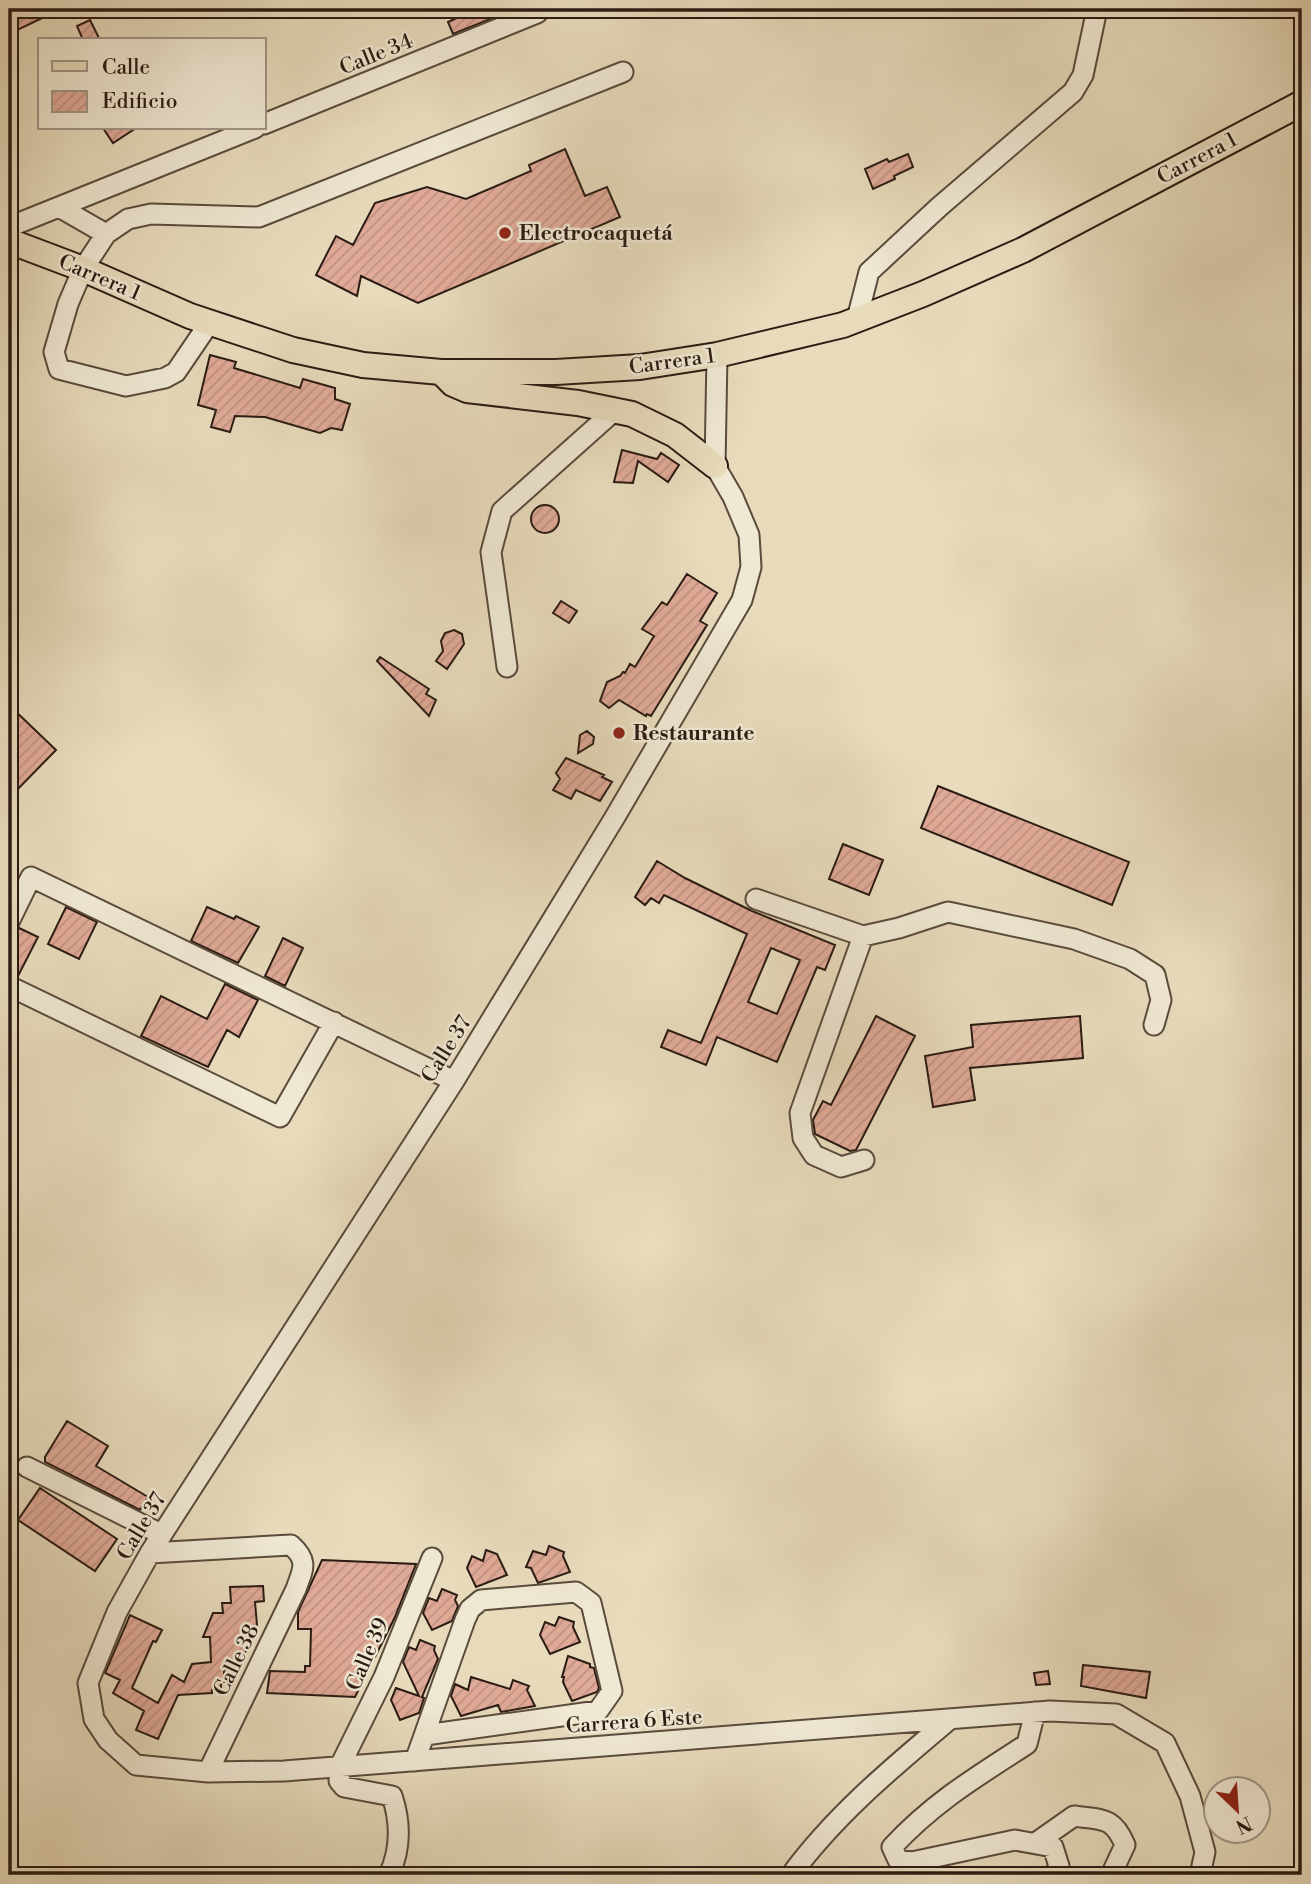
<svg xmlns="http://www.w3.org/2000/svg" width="1311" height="1884" font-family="'Libre Bodoni',serif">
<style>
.building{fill:url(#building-hatch);stroke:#2b1b13;stroke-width:2;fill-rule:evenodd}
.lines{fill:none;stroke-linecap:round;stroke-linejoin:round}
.minor-casing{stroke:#5a4b3d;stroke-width:23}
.major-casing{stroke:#2b1b13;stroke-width:28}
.minor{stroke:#efe8d3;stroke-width:19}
.major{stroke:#e7dbbc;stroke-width:24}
.poi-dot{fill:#8f2418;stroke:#efe8d3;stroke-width:2.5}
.labels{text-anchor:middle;stroke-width:5;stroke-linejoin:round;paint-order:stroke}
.street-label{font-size:21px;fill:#2b1b13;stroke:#efe8d3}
.poi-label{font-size:21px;font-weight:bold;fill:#2b1b13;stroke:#efe8d3;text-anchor:start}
</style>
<defs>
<pattern id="building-hatch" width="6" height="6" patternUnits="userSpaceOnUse" patternTransform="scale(1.75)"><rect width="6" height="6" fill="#e0aa98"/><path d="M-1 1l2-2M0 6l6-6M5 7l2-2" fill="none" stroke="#c09282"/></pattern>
</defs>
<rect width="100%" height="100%" fill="#e7dbbc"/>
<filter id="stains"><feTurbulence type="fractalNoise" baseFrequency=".00286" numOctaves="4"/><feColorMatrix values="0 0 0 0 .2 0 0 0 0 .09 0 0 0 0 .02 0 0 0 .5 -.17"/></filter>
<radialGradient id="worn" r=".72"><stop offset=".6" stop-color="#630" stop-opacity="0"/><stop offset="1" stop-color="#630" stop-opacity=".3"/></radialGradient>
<path class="building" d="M 9,9 L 61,9 L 9,34 Z
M 476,9 L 515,9 L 453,34 L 448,22 Z
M 90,20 L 100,40 L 83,40 L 77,26 Z
M 103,128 L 136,128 L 113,143 Z
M 565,149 L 585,196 L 607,187 L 620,217 L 418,303 L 361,276 L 357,296 L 316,275 L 336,236 L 353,245 L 375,203 L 427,187 L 466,199 L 531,171 L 529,165 Z
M 908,154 L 913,167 L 894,176 L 895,179 L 873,189 L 865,169 L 887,159 L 889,162 Z
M 210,355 L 236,362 L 234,368 L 300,388 L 303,379 L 335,388 L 335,399 L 350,404 L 342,430 L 331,428 L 320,433 L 265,417 L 235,416 L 230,432 L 211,427 L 216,410 L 198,405 Z
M 622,450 L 657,459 L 661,453 L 679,465 L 668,482 L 638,461 L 633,483 L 614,482 Z
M531 519a14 14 0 1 1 28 0a14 14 0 1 1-28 0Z
M 687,574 L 717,593 L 700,621 L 707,625 L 651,716 L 647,714 L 646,716 L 619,700 L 609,708 L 600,701 L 607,682 L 620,676 L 623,672 L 625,673 L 630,664 L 635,667 L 654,636 L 642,629 L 662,602 L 667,605 Z
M 561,601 L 577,611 L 569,623 L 553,613 Z
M 454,630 L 462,634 L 464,644 L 447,669 L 436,661 L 443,651 L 441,641 L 445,633 Z
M 380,657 L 429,689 L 426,694 L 436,700 L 429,716 L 377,661 Z
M 9,705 L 56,750 L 9,798 Z
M 587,731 L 594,737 L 593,744 L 578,753 L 580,735 Z
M 566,758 L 604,775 L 602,777 L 612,782 L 600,801 L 576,790 L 571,799 L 553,790 L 560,779 L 556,773 Z
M 938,786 L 1129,862 L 1112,905 L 921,828 Z
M 843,844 L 883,860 L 869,895 L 829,879 Z
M 657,861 L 685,878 L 752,911 L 835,945 L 825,970 L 817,967 L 777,1062 L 717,1037 L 706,1065 L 661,1047 L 668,1030 L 701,1043 L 747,934 L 664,895 L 659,903 L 651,898 L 645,905 L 635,897 ZM 771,948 L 800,960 L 777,1014 L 748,1002 Z
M 66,907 L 97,922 L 79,959 L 48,944 Z
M 207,907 L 234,919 L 236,916 L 259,927 L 238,963 L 191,941 Z
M 19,928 L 38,937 L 18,976 L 9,972 L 9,945 Z
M 283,938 L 303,948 L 285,986 L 265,976 Z
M 225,984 L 258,1000 L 239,1037 L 227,1030 L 208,1067 L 141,1036 L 161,996 L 207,1019 Z
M 876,1016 L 915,1036 L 856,1150 L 850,1151 L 815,1134 L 813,1120 L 823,1101 L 831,1105 Z
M 1080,1016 L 1083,1058 L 970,1068 L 975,1100 L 933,1107 L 925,1056 L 973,1047 L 971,1025 Z
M 67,1421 L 108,1446 L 96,1466 L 148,1497 L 140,1510 L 45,1462 L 45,1457 Z
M 40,1488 L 117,1539 L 95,1571 L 18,1520 Z
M 549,1546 L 564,1552 L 563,1556 L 570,1572 L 538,1583 L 531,1568 L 526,1567 L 533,1551 L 546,1555 Z
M 486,1550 L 497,1554 L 507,1575 L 476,1587 L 467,1568 L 472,1556 L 483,1561 Z
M 322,1560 L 416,1564 L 395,1617 L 355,1697 L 267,1693 L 270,1671 L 305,1672 L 305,1666 L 310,1666 L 311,1629 L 298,1629 L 298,1612 Z
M 263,1586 L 264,1601 L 255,1602 L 257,1625 L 238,1669 L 224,1670 L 224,1682 L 221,1682 L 221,1689 L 212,1690 L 212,1693 L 178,1695 L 158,1739 L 136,1730 L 144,1711 L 113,1693 L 120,1680 L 105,1673 L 130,1615 L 162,1630 L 156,1642 L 153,1641 L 132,1688 L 158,1703 L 172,1675 L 184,1682 L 192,1664 L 211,1662 L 210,1637 L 203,1637 L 213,1613 L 223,1613 L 222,1603 L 231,1603 L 230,1587 Z
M 442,1589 L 457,1595 L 455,1600 L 458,1606 L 452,1621 L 432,1630 L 423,1613 L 429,1598 L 437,1601 Z
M 559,1617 L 574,1622 L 573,1627 L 580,1642 L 550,1654 L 540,1635 L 545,1622 L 555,1626 Z
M 420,1640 L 435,1646 L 434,1650 L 438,1659 L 422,1697 L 424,1698 L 419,1713 L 400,1720 L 391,1700 L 396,1688 L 419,1696 L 403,1662 L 409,1647 L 416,1650 Z
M 568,1656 L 590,1664 L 590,1667 L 594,1668 L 599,1688 L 597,1692 L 572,1701 L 563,1682 L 564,1677 L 562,1677 Z
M 1083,1665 L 1150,1672 L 1146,1698 L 1081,1686 Z
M 1048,1671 L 1050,1684 L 1036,1685 L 1034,1673 Z
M 471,1677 L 510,1689 L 513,1680 L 529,1686 L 527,1690 L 535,1706 L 501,1712 L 498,1705 L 461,1716 L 451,1696 L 455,1684 L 468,1690 Z"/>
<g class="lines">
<g class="minor-casing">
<path id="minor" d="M 264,124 L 537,13 L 541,9
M 59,207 L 106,234
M 9,227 L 255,128
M 857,319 L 869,272 L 939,207 L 1073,92 L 1083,75 L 1097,9
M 210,322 L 176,372 L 165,378 L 126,386 L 59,369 L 54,352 L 68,304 L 83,269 L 106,234 L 128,219 L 151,214 L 259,217 L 623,72
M 717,355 L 715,466 L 733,497 L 749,535 L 751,567 L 742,600 L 615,817 L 454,1081 L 150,1553 L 117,1612 L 88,1683 L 94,1719 L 108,1740 L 136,1765 L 208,1772 L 284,1771 L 1050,1711 L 1116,1714 L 1165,1743 L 1190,1796 L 1205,1852 L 1200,1875
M 507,667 L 491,552 L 502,511 L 614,411
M 756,899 L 863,936 L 899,928 L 948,912 L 1074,939 L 1130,959 L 1155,975 L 1161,1000 L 1154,1025
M 9,922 L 31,877 L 454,1081
M 863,936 L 800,1113 L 803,1138 L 814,1155 L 841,1167 L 864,1160
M 9,986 L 280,1117 L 334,1022
M 27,1467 L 161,1534
M 150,1553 L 291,1545 C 309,1561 303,1569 296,1589 L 208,1772
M 1035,1712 L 1027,1744 C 976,1777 934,1802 892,1847 L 898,1860 L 912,1862 L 1015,1840 L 1053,1847 L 1059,1866 L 1054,1875
M 415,1761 L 465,1620 L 470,1609 L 481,1600 L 576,1592 L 591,1603 L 612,1691 L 598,1711 L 425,1735
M 1037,1842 L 1074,1816 C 1102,1820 1113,1816 1125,1845 L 1111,1875
M 389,1875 C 401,1849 401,1823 392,1796 L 344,1787 L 339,1781 L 340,1766 L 384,1677 L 432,1558
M 791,1875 C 835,1815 893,1767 950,1719"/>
</g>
<g class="major-casing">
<path id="major" d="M 9,241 L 83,269 L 190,316 L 293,350 L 363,365 L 441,372 L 556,372 L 640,367 L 717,355 L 843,325 L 923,294 L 1023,250 L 1302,103
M 441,372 L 453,384 L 467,390 L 578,403 L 632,414 L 675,435 L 715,466"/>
</g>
<use href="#minor" class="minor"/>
<use href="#major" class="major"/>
</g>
<g class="poi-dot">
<circle cx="505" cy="233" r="7"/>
<circle cx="619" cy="733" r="7"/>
</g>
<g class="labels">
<g class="street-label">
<text transform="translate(376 54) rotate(-22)" y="7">Calle 34</text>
<text transform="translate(1197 158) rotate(-28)" y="7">Carrera 1</text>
<text transform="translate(100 277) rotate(23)" y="7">Carrera 1</text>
<text transform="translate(672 361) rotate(-8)" y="7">Carrera 1</text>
<text transform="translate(446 1049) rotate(-58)" y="7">Calle 37</text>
<text transform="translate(141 1526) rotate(-59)" y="7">Calle 37</text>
<text transform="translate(367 1654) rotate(-67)" y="7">Calle 39</text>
<text transform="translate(236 1660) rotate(-64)" y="7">Calle 38</text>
<text transform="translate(634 1721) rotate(-4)" y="7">Carrera 6 Este</text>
</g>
<g class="poi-label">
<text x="519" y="240">Electrocaquetá</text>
<text x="633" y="740">Restaurante</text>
</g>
</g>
<rect width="1311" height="1884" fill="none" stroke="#e7dbbc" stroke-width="35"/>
<rect x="10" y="10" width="1290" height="1863" fill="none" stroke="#2b1b13" stroke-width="3.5"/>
<rect x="18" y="18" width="1276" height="1849" fill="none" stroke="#2b1b13" stroke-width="2"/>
<rect x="38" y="38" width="228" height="91" fill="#efe8d3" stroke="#a19686" stroke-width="2"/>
<rect x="52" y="61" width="35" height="10" fill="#e7dbbc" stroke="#a19686" stroke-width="2"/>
<text x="102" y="74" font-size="21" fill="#2b1b13">Calle</text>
<rect x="52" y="91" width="35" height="21" fill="url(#building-hatch)" stroke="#a19686" stroke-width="2"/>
<text x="102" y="108" font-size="21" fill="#2b1b13">Edificio</text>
<g transform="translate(1237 1810) rotate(155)"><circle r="33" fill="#efe8d3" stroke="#a19686" stroke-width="2"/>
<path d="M0-5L12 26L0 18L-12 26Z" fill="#8f2418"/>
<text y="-10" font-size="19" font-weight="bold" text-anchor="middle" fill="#2b1b13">N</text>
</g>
<rect width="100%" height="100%" filter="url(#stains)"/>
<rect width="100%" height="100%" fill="url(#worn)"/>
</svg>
